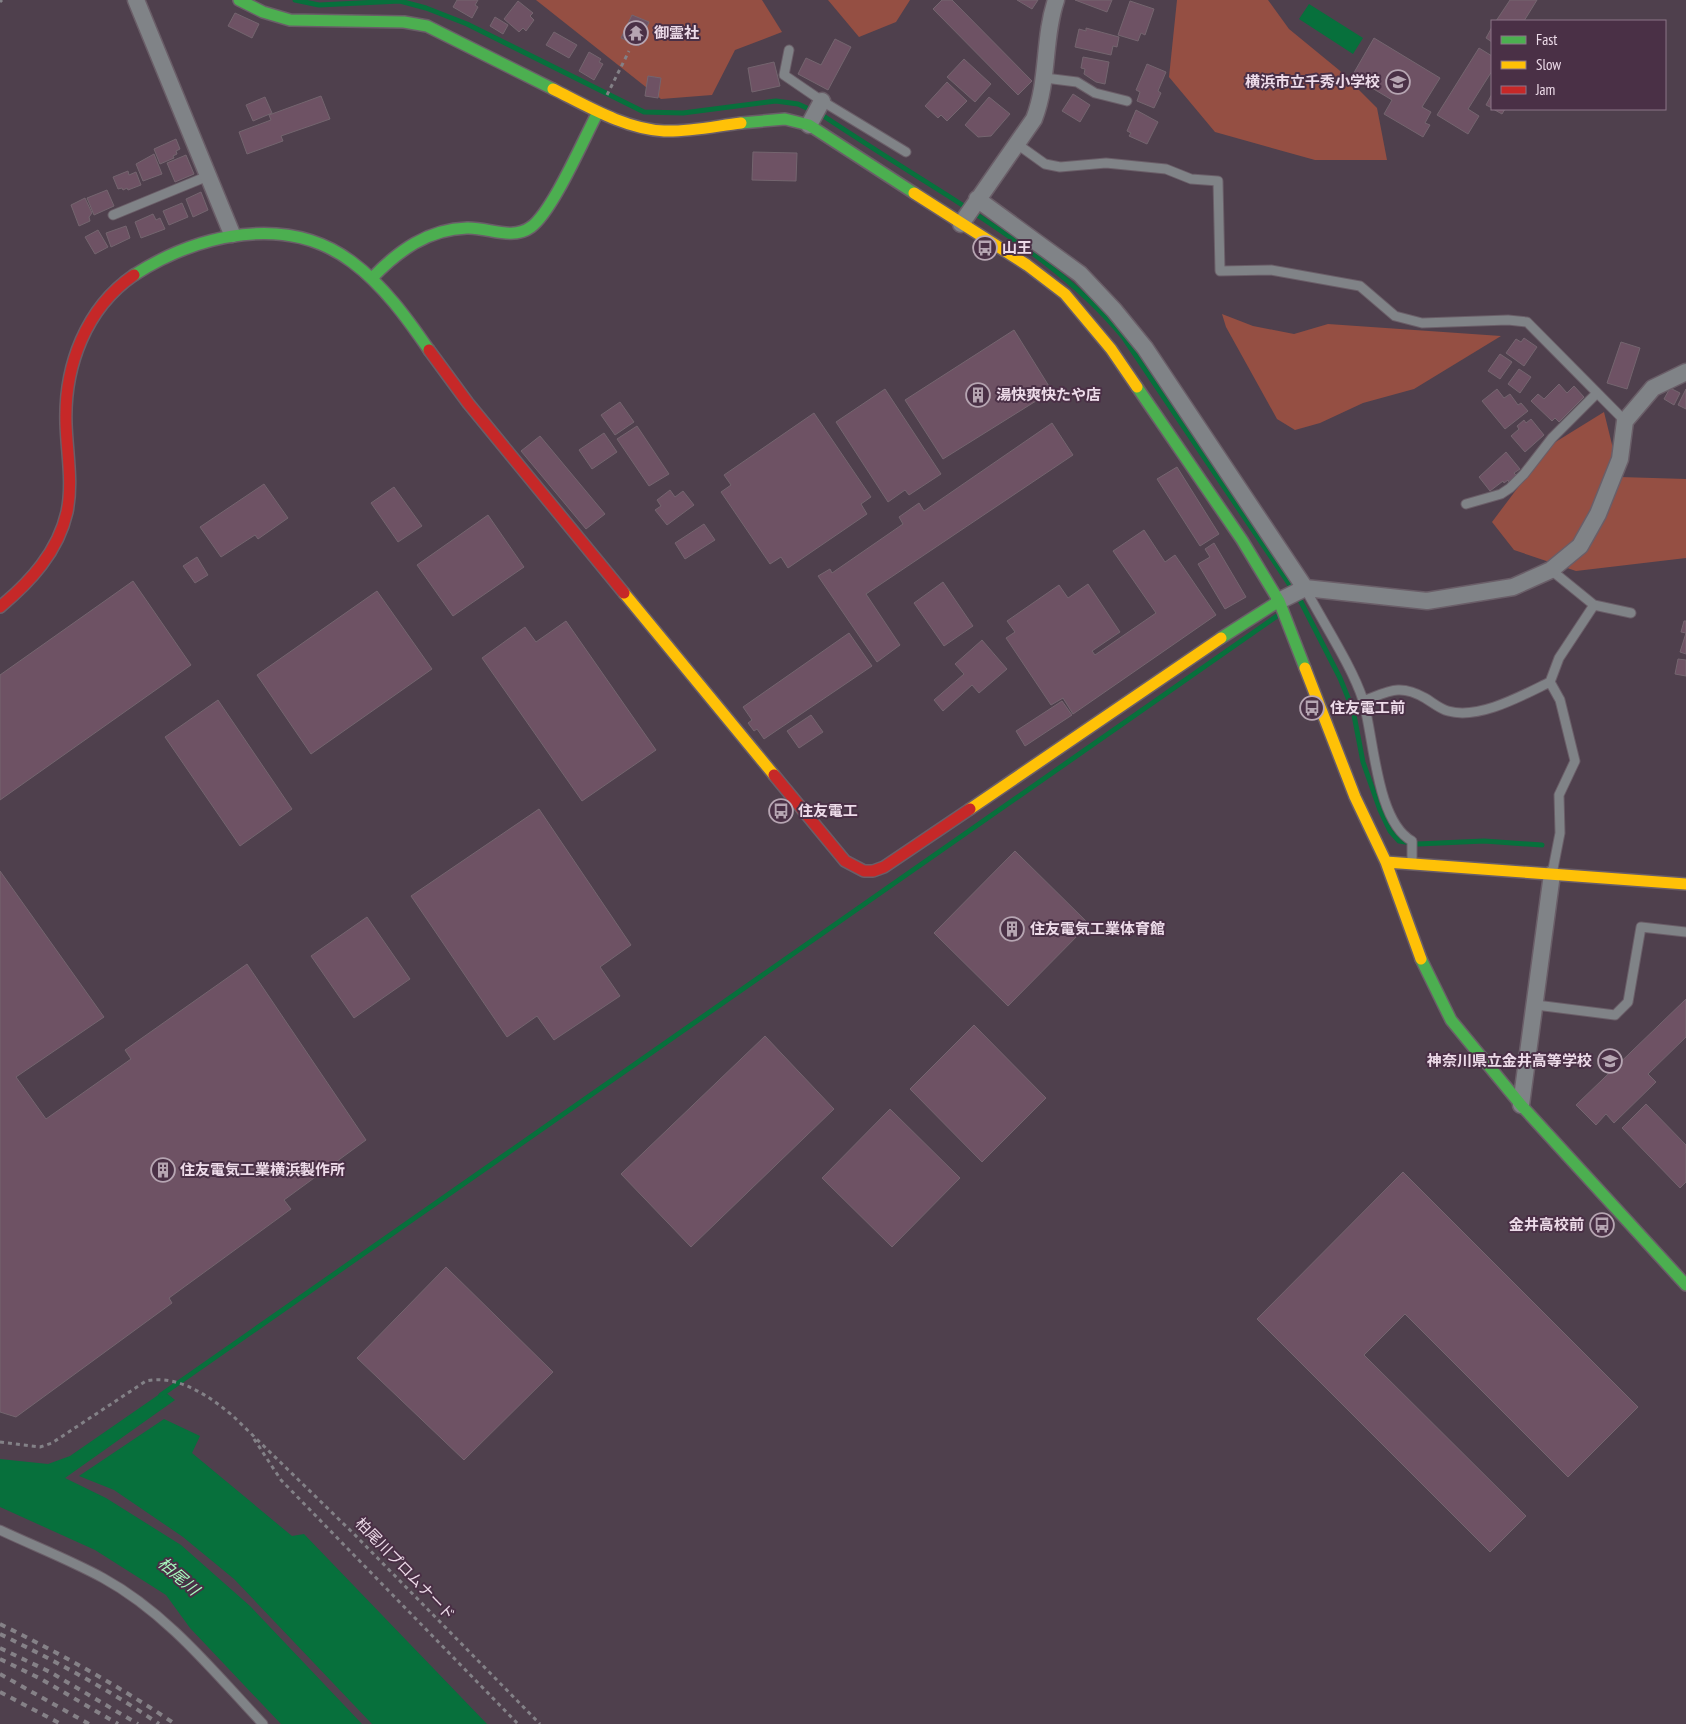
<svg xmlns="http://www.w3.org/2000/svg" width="1686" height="1724" font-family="'PT Sans Narrow','Noto Sans JP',sans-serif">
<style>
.green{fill:#954f43}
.water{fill:#07703c}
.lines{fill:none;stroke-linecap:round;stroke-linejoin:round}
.stream{stroke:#07703c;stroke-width:5}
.building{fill:#6e5264;stroke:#74656f}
.lane-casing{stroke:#6a5e68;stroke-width:11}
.street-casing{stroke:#6a5e68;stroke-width:19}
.fast-casing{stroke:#6a5e68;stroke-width:14}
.slow-casing{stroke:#6a5e68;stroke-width:14}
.jam-casing{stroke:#6a5e68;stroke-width:14}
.path{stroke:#838187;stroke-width:3;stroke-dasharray:4 4;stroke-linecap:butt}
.lane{stroke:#808387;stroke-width:9}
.street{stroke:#808387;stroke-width:16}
.fast{stroke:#4caf50;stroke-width:11}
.slow{stroke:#ffc107;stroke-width:11}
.jam{stroke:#c62828;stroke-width:11}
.rail{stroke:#858187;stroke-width:4;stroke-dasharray:6 6;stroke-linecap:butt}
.labels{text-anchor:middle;stroke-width:4;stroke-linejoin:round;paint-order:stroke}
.poi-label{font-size:15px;font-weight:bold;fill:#eddbe9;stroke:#4a3046;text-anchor:start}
.street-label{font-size:15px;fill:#eddbe9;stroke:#4a3046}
.water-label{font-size:16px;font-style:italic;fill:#a7fabe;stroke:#4a3046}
</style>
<rect width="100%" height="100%" fill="#4f404d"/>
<path class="green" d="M 536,0 L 762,0 L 782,32 L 735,50 L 712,95 L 661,99 Z
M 828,0 L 910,0 L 896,22 L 859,37 Z
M 1177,0 L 1268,0 L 1289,29 L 1339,70 L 1377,108 L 1387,160 L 1315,160 L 1215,132 L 1169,77 Z
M 1222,314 L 1253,326 L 1294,334 L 1328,324 L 1501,336 L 1414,389 L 1363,403 L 1320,423 L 1295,430 L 1277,419 L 1226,327 Z
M 1604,412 L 1620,477 L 1686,479 L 1686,558 L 1576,571 L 1514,550 L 1492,522 L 1549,446 Z"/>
<path class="water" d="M 1309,4 L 1363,38 L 1353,54 L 1299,19 Z
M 164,1391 L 175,1400 L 65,1478 L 106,1498 L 181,1545 L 250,1606 L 362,1724 L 281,1724 L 190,1628 L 166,1595 L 95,1550 L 0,1507 L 0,1459 L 48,1464 L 70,1456 Z
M 164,1419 L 200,1436 L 192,1453 L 292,1536 L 304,1534 L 487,1724 L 372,1724 L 234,1579 L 183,1537 L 114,1490 L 79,1476 Z"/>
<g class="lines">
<path class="stream" d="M 295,0 L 319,5 L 400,1 L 426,8 L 467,24 L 644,112 L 683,113 L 776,101 L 798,104 L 822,115 C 864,143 907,170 950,197 C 1013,238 1076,279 1124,338 L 1300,600 L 1340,678 L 1353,710 L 1363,762 L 1380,810 L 1390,831 L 1399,841 L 1418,844 L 1484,841 L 1542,845
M 161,1395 L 1277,616"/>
</g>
<path class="building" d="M 457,0 L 478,0 L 475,5 L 478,7 L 472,18 L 453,7 Z
M 942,0 L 952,0 L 1032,81 L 1018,95 L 933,9 Z
M 1017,0 L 1038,0 L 1032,9 Z
M 1075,0 L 1112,0 L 1107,12 Z
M 1510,0 L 1537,0 L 1524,21 L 1496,21 Z
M 518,1 L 533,13 L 530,16 L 534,20 L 526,31 L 523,28 L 519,32 L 504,19 Z
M 1130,1 L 1154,9 L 1145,35 L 1141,33 L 1138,41 L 1118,35 Z
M 235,13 L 259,24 L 252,38 L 228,26 Z
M 632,15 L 649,22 L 639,46 L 621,38 Z
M 495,17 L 508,25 L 503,34 L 490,26 Z
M 1492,27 L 1492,42 L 1486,38 Z
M 1086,28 L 1119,37 L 1117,47 L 1113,46 L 1111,55 L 1075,47 L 1079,29 L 1086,31 Z
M 554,32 L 577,45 L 569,58 L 546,45 Z
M 1374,38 L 1440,78 L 1422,107 L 1431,112 L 1425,123 L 1430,125 L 1423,137 L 1384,114 L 1392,100 L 1352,76 Z
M 835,39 L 851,47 L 828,90 L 798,74 L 806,58 L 821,65 Z
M 1479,48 L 1492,56 L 1492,71 L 1468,109 L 1479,116 L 1468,134 L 1437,115 Z
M 589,52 L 601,59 L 599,62 L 603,64 L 594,80 L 579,71 Z
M 1083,57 L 1109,62 L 1105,84 L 1096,82 L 1084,74 L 1085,69 L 1081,68 Z
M 964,59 L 991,84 L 975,102 L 947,77 Z
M 774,62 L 780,86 L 752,92 L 748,68 Z
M 1147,64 L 1166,72 L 1158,91 L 1161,93 L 1154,108 L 1137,101 L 1140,92 L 1136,90 Z
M 648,76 L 661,78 L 658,98 L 645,96 Z
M 947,82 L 967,101 L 947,121 L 941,115 L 938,118 L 925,106 Z
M 1073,94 L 1090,105 L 1080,122 L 1062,111 Z
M 1492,94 L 1492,108 L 1486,105 Z
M 321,96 L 330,119 L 281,136 L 283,141 L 247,154 L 239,132 L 271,120 L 269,115 Z
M 265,97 L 272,113 L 253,121 L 246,105 Z
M 989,97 L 1010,114 L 991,136 L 978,137 L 965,125 Z
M 1493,109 L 1505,109 L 1502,114 Z
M 1136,110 L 1158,122 L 1147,144 L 1129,136 L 1131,133 L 1127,131 Z
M 176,139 L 180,149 L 176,151 L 177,154 L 173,156 L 174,158 L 160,164 L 154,149 Z
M 753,152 L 797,153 L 796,181 L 752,180 Z
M 154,154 L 162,174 L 143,181 L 136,164 Z
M 186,155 L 194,174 L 175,182 L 167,163 Z
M 128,171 L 129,175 L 136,172 L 141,185 L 128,190 L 127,188 L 123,190 L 122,188 L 118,189 L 113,177 Z
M 107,190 L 114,206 L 94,215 L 87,198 Z
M 201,192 L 208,210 L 193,217 L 186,199 Z
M 85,198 L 92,213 L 89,217 L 90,221 L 79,226 L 71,205 Z
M 182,203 L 188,217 L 169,225 L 163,211 Z
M 153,214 L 156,220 L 160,218 L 165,229 L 141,238 L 135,222 Z
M 126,226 L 130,238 L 111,247 L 106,233 Z
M 98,230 L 108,247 L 95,254 L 85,237 Z
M 1014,330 L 1052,391 L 943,459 L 905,400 Z
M 1524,338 L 1537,347 L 1524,366 L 1506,353 L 1516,339 L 1521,342 Z
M 1621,342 L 1640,348 L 1627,389 L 1607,383 Z
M 1500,354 L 1512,362 L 1500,379 L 1488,371 Z
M 1519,369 L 1531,377 L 1520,393 L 1508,384 Z
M 1559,384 L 1567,393 L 1574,386 L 1584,397 L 1559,422 L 1555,418 L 1552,421 L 1531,401 L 1538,394 L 1544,399 Z
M 1670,388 L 1680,393 L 1674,405 L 1664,399 Z
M 885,389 L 941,474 L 909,495 L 905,490 L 888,502 L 836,422 Z
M 1497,389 L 1504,398 L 1510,394 L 1518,405 L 1521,403 L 1528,411 L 1505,429 L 1482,401 Z
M 1686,389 L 1686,409 L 1678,405 Z
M 620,402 L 634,422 L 615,435 L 601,415 Z
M 814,413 L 871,497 L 861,504 L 867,514 L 788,568 L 781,557 L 770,564 L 721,492 L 731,485 L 724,475 Z
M 1531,419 L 1544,435 L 1525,452 L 1511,436 L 1519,429 L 1517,426 L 1524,420 L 1526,423 Z
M 1052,423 L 1073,455 L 866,594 L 900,645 L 877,662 L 818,576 L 830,569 L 832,573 L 903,524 L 899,517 L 919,503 L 924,511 Z
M 637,426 L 669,474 L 649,486 L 617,439 Z
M 604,433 L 617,452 L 592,469 L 579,450 Z
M 540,436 L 605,514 L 586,529 L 521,451 Z
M 1506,452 L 1520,469 L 1514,473 L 1517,476 L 1509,483 L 1508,480 L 1504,483 L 1503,481 L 1490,491 L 1479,477 Z
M 1177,467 L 1219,534 L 1200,546 L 1157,479 Z
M 264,484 L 288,518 L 258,539 L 255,535 L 221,557 L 200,527 Z
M 394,487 L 422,526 L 398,542 L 371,503 Z
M 670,490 L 675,497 L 683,491 L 694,505 L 667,525 L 655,510 L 661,506 L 657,500 Z
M 488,515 L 524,567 L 453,616 L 417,565 Z
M 704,524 L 715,540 L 685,559 L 675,543 Z
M 1144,530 L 1165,562 L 1175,555 L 1216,615 L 1073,714 L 1063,698 L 1051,705 L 1006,638 L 1015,632 L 1007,621 L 1059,585 L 1068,598 L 1088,584 L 1120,632 L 1092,651 L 1095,655 L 1156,613 L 1113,551 Z
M 1214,543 L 1246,597 L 1225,609 L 1198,564 L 1210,557 L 1205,549 Z
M 197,557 L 208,575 L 195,583 L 183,566 Z
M 133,581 L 191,665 L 0,800 L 0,675 Z
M 943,582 L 973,626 L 944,646 L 914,603 Z
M 377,591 L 432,669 L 311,754 L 257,675 Z
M 566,621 L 656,750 L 582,801 L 482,658 L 525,627 L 536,642 Z
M 1684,621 L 1686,621 L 1686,654 L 1680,652 L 1686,633 L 1681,632 Z
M 849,633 L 872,666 L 764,739 L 757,729 L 754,731 L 748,723 L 752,720 L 743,707 Z
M 982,640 L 1007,669 L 979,693 L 972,685 L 943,711 L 934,700 L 964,674 L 955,664 Z
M 1678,659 L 1686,660 L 1686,676 L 1675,674 Z
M 218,700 L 292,809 L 240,846 L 165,737 Z
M 1062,701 L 1072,715 L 1025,746 L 1016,731 Z
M 811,715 L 823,732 L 799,748 L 787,731 Z
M 539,809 L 631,945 L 600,967 L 620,996 L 554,1040 L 537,1016 L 507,1037 L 411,896 Z
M 1015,851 L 1089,924 L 1008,1006 L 934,933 Z
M 0,871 L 104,1017 L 16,1077 L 46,1119 L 131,1059 L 125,1050 L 247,964 L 366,1140 L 284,1200 L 291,1209 L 169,1298 L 172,1303 L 16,1417 L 0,1412 Z
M 367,917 L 410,979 L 354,1018 L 311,956 Z
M 1686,999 L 1686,1037 L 1648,1074 L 1656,1082 L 1614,1123 L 1606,1114 L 1596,1125 L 1576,1105 Z
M 974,1025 L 1046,1098 L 982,1162 L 910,1089 Z
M 765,1036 L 834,1109 L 691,1247 L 621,1174 Z
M 1646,1104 L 1686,1145 L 1686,1182 L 1680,1188 L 1622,1128 Z
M 890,1109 L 960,1178 L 892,1247 L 822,1178 Z
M 1403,1172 L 1638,1407 L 1568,1477 L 1405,1314 L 1364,1355 L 1526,1516 L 1490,1552 L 1257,1319 Z
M 446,1267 L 553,1372 L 464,1460 L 357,1358 Z"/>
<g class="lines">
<g class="lane-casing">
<path id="lane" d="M 789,50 L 784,75 L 822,101 L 906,152
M 1045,78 L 1077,82 L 1095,93 L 1127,101
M 1017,144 L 1045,164 L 1060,167 L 1106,163 L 1166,169 L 1191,179 L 1218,181 L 1220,271 L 1271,270 L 1360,286 L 1395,316 L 1422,323 L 1508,320 L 1527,322 L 1625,421
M 113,215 L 208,176
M 1466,504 L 1501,494 L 1510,488 L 1524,474 L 1552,438 L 1597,393
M 1551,570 L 1594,605 L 1631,613
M 1305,588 C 1322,621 1352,666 1363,700 C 1374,737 1376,821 1412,841 L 1412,863
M 1363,701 C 1388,692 1399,683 1425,698 C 1432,702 1440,709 1448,711 C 1479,720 1523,695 1550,682
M 1552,874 L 1560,833 L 1559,795 L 1575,761 L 1560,700 L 1550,682 L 1559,658 L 1594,605
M 1536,1005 L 1615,1015 L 1628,1002 L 1641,927 L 1686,932
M 0,1530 C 34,1546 70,1560 103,1578 C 167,1613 214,1672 263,1724"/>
</g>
<g class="street-casing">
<path id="street" d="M 136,0 L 232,234
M 809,125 L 822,101
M 977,199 L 1080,274 L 1114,310 L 1145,348 L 1305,588
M 961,224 L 1034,119 C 1049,80 1043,39 1056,0
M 1279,601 L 1305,588 L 1427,601 L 1513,587 L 1551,570 L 1580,546 L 1598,514 L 1620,459 L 1625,421 L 1653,388 L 1686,372
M 1521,1105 L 1552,874"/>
</g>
<g class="fast-casing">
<path id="fast" d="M 239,0 L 263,12 L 290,20 L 404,22 L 427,26 L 553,89
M 741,123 L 785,119 L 809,125 L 914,193
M 134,275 C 198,234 287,213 352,262 C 383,285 407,318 429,350
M 372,278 C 398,251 428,229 467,228 C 488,227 512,241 531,227 C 553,211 584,138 598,112
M 1137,387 L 1242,540 L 1279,601 L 1305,668
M 1221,638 L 1279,601
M 1421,959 L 1451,1020 L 1521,1105 L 1686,1285"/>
</g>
<g class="slow-casing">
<path id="slow" d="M 553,89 C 587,106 625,129 664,131 C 689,132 716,126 741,123
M 914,193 L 1027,265 L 1065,294 L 1111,349 L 1137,387
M 624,593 L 774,775
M 1305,668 L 1355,797 L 1386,862 L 1421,959
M 970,809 L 1221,638
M 1386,862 L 1686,884"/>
</g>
<g class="jam-casing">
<path id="jam" d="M 429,350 L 468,403 L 624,593
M 0,607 C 30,582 58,552 67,512 C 73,483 67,453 66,424 C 64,366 86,308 134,275
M 774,775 L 845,861 L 864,871 L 873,871 L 884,867 L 970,809"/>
</g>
<path class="path" d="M 0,2 L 2,0
M 607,95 L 629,51
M 254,1439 L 281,1480 L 518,1724
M 0,1442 L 40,1447 L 52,1443 L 146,1381 C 178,1374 211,1397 234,1417 L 354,1534 L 540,1724"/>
<use href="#lane" class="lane"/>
<use href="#street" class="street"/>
<use href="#fast" class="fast"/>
<use href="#slow" class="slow"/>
<use href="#jam" class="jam"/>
<path class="rail" d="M 0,1624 C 61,1654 119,1686 175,1724
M 0,1634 C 55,1661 108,1689 159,1724
M 0,1648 L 50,1672 L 138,1724
M 0,1659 L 41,1679 L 118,1724
M 0,1674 L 89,1724
M 0,1692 L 61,1724"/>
</g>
<defs>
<g id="temple-ring" transform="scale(1.25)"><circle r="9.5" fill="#4a3046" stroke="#b6a5b2" stroke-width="1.5"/><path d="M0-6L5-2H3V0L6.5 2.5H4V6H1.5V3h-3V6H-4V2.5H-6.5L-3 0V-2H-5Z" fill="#b6a5b2"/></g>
<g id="school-ring" transform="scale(1.25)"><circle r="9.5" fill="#4a3046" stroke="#b6a5b2" stroke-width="1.5"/><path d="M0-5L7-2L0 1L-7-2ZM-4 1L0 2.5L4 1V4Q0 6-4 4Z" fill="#b6a5b2"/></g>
<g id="bus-ring" transform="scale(1.25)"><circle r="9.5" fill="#4a3046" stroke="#b6a5b2" stroke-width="1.5"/><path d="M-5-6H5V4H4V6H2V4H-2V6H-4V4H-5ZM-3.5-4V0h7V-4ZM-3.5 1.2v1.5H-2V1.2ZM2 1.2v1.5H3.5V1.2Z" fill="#b6a5b2"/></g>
<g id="building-ring" transform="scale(1.25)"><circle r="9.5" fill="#4a3046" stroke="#b6a5b2" stroke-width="1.5"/><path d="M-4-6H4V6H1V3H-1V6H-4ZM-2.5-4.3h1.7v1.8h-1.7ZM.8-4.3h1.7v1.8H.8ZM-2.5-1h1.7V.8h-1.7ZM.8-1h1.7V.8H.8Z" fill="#b6a5b2"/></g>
</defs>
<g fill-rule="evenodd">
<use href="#temple-ring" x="636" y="33"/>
<use href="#school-ring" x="1398" y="82"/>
<use href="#bus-ring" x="985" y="248"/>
<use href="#building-ring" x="978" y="395"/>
<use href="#bus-ring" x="1312" y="708"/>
<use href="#bus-ring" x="781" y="811"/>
<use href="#building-ring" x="1012" y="929"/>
<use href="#school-ring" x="1610" y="1061"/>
<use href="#building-ring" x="163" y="1170"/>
<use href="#bus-ring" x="1602" y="1225"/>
</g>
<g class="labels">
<g class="poi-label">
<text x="654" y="38">御霊社</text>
<text x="1380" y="87" text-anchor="end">横浜市立千秀小学校</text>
<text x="1002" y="253">山王</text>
<text x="996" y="400">湯快爽快たや店</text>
<text x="1330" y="713">住友電工前</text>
<text x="798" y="816">住友電工</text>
<text x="1030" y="934">住友電気工業体育館</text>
<text x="1592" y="1066" text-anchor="end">神奈川県立金井高等学校</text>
<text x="180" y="1175">住友電気工業横浜製作所</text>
<text x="1584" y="1230" text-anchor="end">金井高校前</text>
</g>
<g class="street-label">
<text transform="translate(405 1569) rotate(46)" y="5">柏尾川プロムナード</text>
</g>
<g class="water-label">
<text transform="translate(179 1576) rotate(41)" y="6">柏尾川</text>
</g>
</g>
<rect x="1491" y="20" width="175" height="90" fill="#4a3046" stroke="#8b7487"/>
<rect x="1501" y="36" width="25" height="8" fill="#4caf50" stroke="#8b7487"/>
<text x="1536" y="45" font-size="15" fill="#eddbe9">Fast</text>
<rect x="1501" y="61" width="25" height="8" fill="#ffc107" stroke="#8b7487"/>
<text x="1536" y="70" font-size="15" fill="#eddbe9">Slow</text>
<rect x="1501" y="86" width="25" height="8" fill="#c62828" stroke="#8b7487"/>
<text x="1536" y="95" font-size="15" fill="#eddbe9">Jam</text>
</svg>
